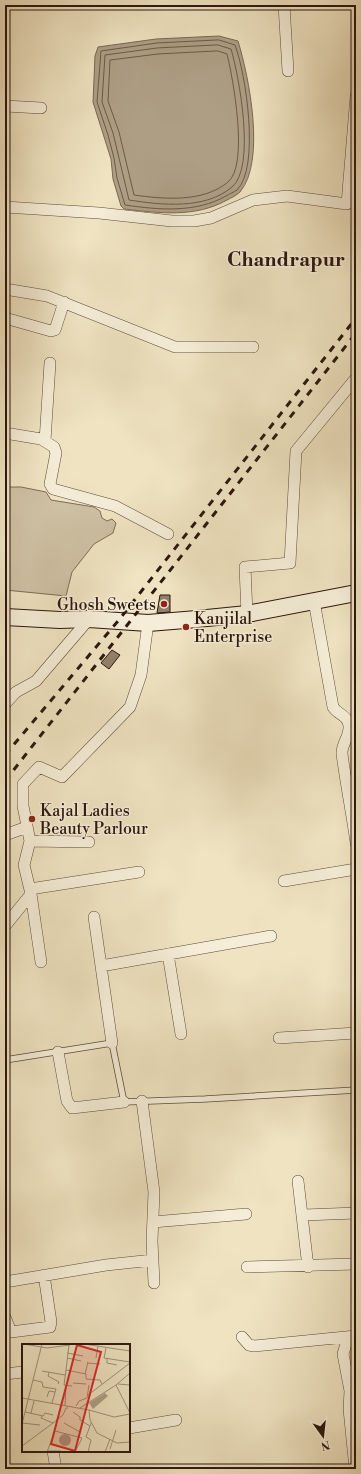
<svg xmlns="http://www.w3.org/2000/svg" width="361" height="1474" font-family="'Libre Bodoni',serif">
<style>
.green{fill:#cec0a3;stroke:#7d6c58}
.water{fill:#ad9e84;stroke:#796855}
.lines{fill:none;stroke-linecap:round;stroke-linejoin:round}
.shore{stroke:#6c5a49;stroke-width:1}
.building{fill:#91816b;stroke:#2c170e}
.lane-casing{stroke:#5d4a3b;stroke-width:7}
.street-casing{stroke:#5d4a3b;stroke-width:12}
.secondary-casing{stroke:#2c170e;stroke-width:18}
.lane{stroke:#f5edd7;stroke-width:5.5}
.street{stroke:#f5edd7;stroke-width:11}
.secondary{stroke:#f5edd7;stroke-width:16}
.rail{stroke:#2c170e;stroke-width:3;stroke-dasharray:7 7;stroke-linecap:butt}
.poi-dot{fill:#8f2418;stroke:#f5edd7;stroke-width:1.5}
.labels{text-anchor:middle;stroke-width:3;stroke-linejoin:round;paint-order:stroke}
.poi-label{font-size:16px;fill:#2c170e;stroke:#f5edd7;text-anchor:start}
.district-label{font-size:20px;font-weight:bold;fill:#2c170e;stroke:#f5edd7}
.inset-road{fill:none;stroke:#a19179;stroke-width:1}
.view{fill:#d62828;fill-opacity:0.15;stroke:#d62828;stroke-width:2}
.inset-edge{fill:none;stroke:#2c170e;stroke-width:2}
</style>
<rect width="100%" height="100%" fill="#efe3c1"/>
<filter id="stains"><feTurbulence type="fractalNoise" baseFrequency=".005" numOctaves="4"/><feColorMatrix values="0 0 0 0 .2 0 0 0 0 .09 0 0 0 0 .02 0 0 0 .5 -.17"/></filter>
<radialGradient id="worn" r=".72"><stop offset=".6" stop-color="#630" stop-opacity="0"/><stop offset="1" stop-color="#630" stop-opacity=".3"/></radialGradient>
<path class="green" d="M 5,487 L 21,487 L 46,492 L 51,500 L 94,507 L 100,511 L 102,518 L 107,521 L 112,519 L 116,523 L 113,533 L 94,544 L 72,572 L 66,596 L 5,590 Z"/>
<path class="water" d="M 219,36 L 238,41 C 249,77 266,161 240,192 C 237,195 231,198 227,200 C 195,218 159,213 124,209 L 121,206 L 113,179 L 111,159 L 93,102 L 95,56 L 98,47 L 156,39 Z"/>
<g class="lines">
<path class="shore" d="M 219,40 L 235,45 C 246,74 260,167 237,190 C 234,192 229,194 226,196 C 196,213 159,210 125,205 L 117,178 L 114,158 L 108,135 L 97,102 L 101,51 L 157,43 Z
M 218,45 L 231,49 C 239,76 256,167 232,187 C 205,210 161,205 129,200 L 113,133 L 102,102 L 105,55 L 157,48 Z
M 218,51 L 227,54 C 233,78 249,165 228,182 C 203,203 163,199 134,195 L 119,132 L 108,101 L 110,60 L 158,54 Z"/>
</g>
<path class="building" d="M 160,595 L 170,595 L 170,612 L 157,613 Z
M 112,650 L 120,655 L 109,669 L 101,663 Z"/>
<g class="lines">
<g class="lane-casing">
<path id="lane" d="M 5,1060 L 112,1043 L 124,1102 L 205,1099 L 356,1090"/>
</g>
<g class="street-casing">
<path id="street" d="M 284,5 L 288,71
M 5,106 L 41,108
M 5,207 L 99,213 L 172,221 L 194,221 L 211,218 L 253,200 L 287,196 L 347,204 L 356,96
M 5,289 L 47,296 L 175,347 L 253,347
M 5,318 L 51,331 L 55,330 L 64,302
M 5,433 L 41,439 L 54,447 L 56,453 L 50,484 L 53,489 L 115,506 L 168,534
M 45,441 L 50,363
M 314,601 L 333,707 C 337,714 345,714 348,722 C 353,733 341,743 342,754 C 346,784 352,814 356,843
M 247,614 L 245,567 L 290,563 L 296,451 L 356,378
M 5,704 L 16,692 L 36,681 L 89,619
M 5,835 L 27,827
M 30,841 L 89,842
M 284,881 L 356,869
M 30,889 L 139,872
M 94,917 L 112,1043
M 5,926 L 31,894
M 168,954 L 181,1034
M 41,962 L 31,894 L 24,865 L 30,841 L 23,806 L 23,784 L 39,767 L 62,777 L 130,707 L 141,675 L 148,623
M 101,966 L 271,936
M 279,1038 L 356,1033
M 58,1052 L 67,1101 L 72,1108 L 124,1102
M 142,1101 L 154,1192 L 152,1241 L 154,1283
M 298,1181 L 308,1267
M 304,1215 L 356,1213
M 153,1222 L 246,1214
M 247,1267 L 356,1264
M 5,1282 L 106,1265 L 153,1260
M 5,1317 L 11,1332 L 50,1327 L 51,1322 L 44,1275
M 242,1337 L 249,1345 L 254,1346 L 356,1336
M 348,1337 L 343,1354 L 350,1391 L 349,1409 L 355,1469
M 5,1374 L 23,1372
M 129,1428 L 176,1420
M 53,1451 L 56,1469"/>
</g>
<g class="secondary-casing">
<path id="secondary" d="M 5,617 L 60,620 L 89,619 L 148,623 L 197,619 L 247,614 L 356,593"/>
</g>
<use href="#lane" class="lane"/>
<use href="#street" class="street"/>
<use href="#secondary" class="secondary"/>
<path class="rail" d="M 5,755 L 118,621 L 356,318
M 5,781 L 356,333"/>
</g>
<g class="poi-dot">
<circle cx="164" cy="604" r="4"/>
<circle cx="186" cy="627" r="4"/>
<circle cx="32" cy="819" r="4"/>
</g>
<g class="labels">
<g class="poi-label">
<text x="156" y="610" text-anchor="end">Ghosh Sweets</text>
<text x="194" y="624">Kanjilal<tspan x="194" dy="18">Enterprise</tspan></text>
<text x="40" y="816">Kajal Ladies<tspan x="40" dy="18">Beauty Parlour</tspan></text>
</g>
<g class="district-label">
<text x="286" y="266">Chandrapur</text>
</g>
</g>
<g transform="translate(22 1344)">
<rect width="108" height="108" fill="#efe3c1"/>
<path d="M 83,49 L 86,52 L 71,65 L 67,59 ZM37 96a6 6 0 1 1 12 0a6 6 0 1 1-12 0Z" fill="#ad9e84"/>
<path class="inset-road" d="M 2,0 L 25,4 L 48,1M 62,0 L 108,7M 47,1 L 44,26 L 64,30 L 64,35 L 78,36 L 80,40M 84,4 L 82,14 L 108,18M 45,9 L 61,12M 45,14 L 59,17M 74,14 L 76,2M 85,14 L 85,19 L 95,21M 65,19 L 78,20M 44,26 L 42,41 L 50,42M 20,27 L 43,31M 27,29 L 26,32 L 37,38 L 36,40M 108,29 L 94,41 L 108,69M 63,30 L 66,18M 11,36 L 20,38 L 21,43 L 34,45 L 30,59M 51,39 L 64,40M 96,40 L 108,41M 66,51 L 108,19M 25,53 L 27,47 L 33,48M 0,54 L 67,66 L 68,76 L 75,89 L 95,99 L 108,98M 43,61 L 44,42M 54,62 L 57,57 L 65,54 L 67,41M 58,64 L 94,41M 67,66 L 92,73 L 108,70M 3,68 L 21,72 L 23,69 L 31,71M 51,68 L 58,73 L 58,76 L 68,82M 9,69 L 12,57M 20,72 L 19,74 L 31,79 L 41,71 L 44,64 L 46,64M 0,79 L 18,81M 42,79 L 58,88 L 57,93M 0,80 L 20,0M 0,102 L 31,79M 88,105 L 94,86M 25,107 L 39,107M 25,108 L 33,87 L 60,94 L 53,108M 66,108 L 69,96 L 64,93 L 69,79M 83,108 L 88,95"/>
<path class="view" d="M 55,1 L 79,8 L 53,107 L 29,100 Z"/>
<rect width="108" height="108" class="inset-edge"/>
</g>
<rect width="361" height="1474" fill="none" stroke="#efe3c1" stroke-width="20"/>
<rect x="6" y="6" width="349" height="1462" fill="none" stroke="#2c170e" stroke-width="2"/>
<rect x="10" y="10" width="341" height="1454" fill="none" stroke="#2c170e"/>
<g transform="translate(323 1436) rotate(165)" stroke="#f5edd7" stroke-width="3" paint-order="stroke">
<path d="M0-3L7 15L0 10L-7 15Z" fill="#2c170e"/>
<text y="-6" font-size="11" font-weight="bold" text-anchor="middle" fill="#2c170e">N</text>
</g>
<rect width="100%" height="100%" filter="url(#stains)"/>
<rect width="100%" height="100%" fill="url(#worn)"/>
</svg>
